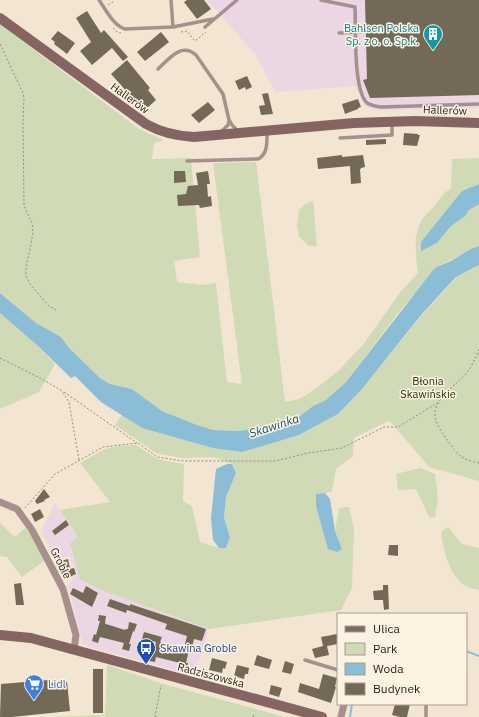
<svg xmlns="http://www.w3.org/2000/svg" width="479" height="717" font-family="'IBM Plex Sans',sans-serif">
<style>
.industrial{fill:#ebd6e4}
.green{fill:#d1dab6}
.water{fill:#8cbdd6}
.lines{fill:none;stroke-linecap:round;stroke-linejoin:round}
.stream{stroke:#8cbdd6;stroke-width:2}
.building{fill:#746857}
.path{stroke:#958b7e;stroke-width:1;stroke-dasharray:2 2;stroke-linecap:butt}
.lane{stroke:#a68f8c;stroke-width:3.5}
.street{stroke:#a68f8c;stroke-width:7}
.secondary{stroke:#856561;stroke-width:10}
.labels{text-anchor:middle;stroke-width:3;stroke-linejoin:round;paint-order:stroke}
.culture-label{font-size:11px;fill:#0d838f;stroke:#fdf3e3;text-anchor:end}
.street-label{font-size:11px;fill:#211c15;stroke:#fdf3e3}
.park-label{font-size:11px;fill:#272e09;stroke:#fdf3e3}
.transit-label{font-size:11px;fill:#164399;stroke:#fdf3e3;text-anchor:start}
.shop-label{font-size:11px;fill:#366cbe;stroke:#fdf3e3;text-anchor:start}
.water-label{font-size:12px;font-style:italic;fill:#15546e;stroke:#fdf3e3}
</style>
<rect width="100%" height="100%" fill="#f2e5d2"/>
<path class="industrial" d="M 207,0 L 479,0 L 479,108 L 376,110 L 366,107 L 355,86 L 275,92 L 256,55 Z
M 55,503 L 78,537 L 168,614 L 209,629 L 194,676 L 83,645 L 68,586 L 77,573 L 69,556 L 56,558 L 41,531 Z"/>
<path class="green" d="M 0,24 L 139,129 L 164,140 L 154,143 L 152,159 L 191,158 L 200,257 L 174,261 L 177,282 L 202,285 L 216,283 L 227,382 L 242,384 L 213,163 L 256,162 L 285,402 L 299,399 L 311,392 L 337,372 L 363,345 L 401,291 L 418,273 C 416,254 412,236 423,218 C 427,213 432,209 436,204 C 443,197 440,194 451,189 L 452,159 L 479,158 L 479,184 L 462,191 L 421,250 L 437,243 L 450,227 L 465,216 L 469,210 L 479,204 L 479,246 C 465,250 454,260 440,265 L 398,313 L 346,382 L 326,400 L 313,406 L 300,416 L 263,427 L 239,431 L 213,430 L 197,425 L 162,411 L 132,389 L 110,384 L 100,378 L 69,348 L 61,337 L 36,323 L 0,293 Z
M 313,201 L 317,246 L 309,246 L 299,237 L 297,226 L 299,210 L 305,204 Z
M 479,265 L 479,481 L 429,467 L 390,421 L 384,423 L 354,438 L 353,456 L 336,469 L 332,492 L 316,494 L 342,549 L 335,531 L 339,508 L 349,507 L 354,529 L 352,588 L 341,610 L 209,629 L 99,589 L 80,579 L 70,543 L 78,537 L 60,510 L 110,502 L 80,463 L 105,449 L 118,446 L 136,445 L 157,459 L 184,464 L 183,501 L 192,506 L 200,542 L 219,548 L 226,548 L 230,537 L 224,518 L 226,497 L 236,473 L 232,464 L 214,457 L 181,458 L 156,453 L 115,425 L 122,415 L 142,428 L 299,435 L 338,414 L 362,389 L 421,316 L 457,277 Z
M 0,313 L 38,346 L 55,364 L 39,392 L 0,409 Z
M 420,468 L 435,474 L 438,498 L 435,517 L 429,517 L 416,489 L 398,490 L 396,474 Z
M 0,523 L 15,537 L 25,528 L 31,535 L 44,561 L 22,577 L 7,557 L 0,556 Z
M 448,527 L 462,544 L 479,548 L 479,590 C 474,589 468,588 464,585 C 448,572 444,552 441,532 Z
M 107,665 L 160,683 L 285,717 L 49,717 L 105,715 Z"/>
<path class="water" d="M 479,184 L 479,204 L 469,210 L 465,216 L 450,227 L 437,243 L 421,251 L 421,242 L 462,191 Z
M 479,246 L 479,265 L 456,277 L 421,315 L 362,389 L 338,414 L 299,435 L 242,452 L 213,448 L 142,428 L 101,402 L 75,376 L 71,378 L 38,346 L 0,313 L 0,293 L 36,323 L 61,337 L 69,348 L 100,378 L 110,384 L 132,389 L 162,411 L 197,425 L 213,430 L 239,431 L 263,427 L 300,416 L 313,406 L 326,400 L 346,382 L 434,269 C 439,265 445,264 451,261 C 460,256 468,249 479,246 Z
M 227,464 L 232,464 L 236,473 L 226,497 L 224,518 L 230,537 L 226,548 L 219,548 L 213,540 L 211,518 L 216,469 Z
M 325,493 L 330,499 L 335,531 L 342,549 L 337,552 L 328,549 L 316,506 L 316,494 Z"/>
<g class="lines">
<path class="stream" d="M 466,651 L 479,656
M 350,717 L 352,704"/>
</g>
<path class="building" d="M 187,0 L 204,0 L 211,9 L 197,19 L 184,2 Z
M 365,0 L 479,0 L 479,95 L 370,98 L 363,80 L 367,79 Z
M 87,11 L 101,33 L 104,30 L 128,57 L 123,61 L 112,48 L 92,65 L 80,51 L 91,42 L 76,18 Z
M 58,31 L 75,43 L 67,54 L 54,44 L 55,42 L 51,39 Z
M 161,32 L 169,42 L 145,61 L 137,52 Z
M 127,60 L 150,88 L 148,90 L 156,100 L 146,109 L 137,99 L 135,101 L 111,74 Z
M 247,76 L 252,87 L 246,90 L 245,87 L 239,90 L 235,81 Z
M 268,93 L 273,114 L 261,115 L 259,106 L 265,105 L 262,94 Z
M 358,99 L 361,107 L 358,108 L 358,109 L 345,114 L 342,104 Z
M 208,102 L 215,110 L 199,123 L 191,115 Z
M 404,133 L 418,134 L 418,135 L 420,135 L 417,146 L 403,145 Z
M 386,139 L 386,144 L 366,145 L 366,140 Z
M 342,155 L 342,157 L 363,155 L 365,167 L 361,168 L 360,170 L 361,183 L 351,184 L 350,166 L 318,169 L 317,158 Z
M 174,171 L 185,171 L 186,182 L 174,183 Z
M 208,171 L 210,184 L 207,184 L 208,197 L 211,196 L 212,206 L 200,208 L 199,205 L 178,206 L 177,195 L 186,194 L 188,186 L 198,185 L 196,173 Z
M 44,489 L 50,497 L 44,500 L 45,501 L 37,504 L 35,501 Z
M 40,509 L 44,517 L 35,522 L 31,514 Z
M 66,520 L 69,525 L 55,535 L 52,531 Z
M 389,545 L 398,545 L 398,556 L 388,555 Z
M 68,559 L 70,569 L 74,568 L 76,574 L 65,579 L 61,561 Z
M 21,583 L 24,605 L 16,605 L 14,584 Z
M 383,585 L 388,585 L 389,609 L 384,610 L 383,600 L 374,600 L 373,591 L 383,590 Z
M 86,586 L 98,593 L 92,607 L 70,594 L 73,588 L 83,593 Z
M 110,599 L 130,606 L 130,604 L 206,629 L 202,641 L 194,639 L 191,651 L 189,650 L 186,663 L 188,663 L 186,671 L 179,669 L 180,663 L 156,657 L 155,662 L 144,660 L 146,652 L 153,654 L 156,642 L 142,639 L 144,632 L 162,637 L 160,642 L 162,643 L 182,648 L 184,648 L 187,636 L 165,629 L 167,624 L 127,610 L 126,613 L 107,606 Z
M 99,615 L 106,616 L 105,623 L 106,624 L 125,630 L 126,629 L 128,629 L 129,622 L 137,624 L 134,632 L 133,631 L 129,644 L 131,644 L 129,651 L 122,649 L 124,643 L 100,637 L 98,643 L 92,641 L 94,634 L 96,635 L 100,621 L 98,621 Z
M 337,634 L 338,644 L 327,646 L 329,655 L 315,658 L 312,649 L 323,646 L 321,637 Z
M 257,655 L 272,660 L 269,669 L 254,665 Z
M 212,658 L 227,662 L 225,669 L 223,668 L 222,673 L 209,670 Z
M 285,661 L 294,664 L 291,674 L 282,672 Z
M 237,665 L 249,668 L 248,674 L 245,674 L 244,679 L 234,676 Z
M 93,669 L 103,669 L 103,713 L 93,713 Z
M 323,674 L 337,678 L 335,687 L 336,687 L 331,703 L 298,692 L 300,683 L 319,689 Z
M 49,680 L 49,683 L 67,682 L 70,711 L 12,717 L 0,717 L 1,684 Z
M 271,685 L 282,688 L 279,697 L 269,694 Z
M 395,704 L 410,704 L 407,717 L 400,717 L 392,715 Z"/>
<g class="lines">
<path class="path" d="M 108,5 L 113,2 L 113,0
M 113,28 L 117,32 L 121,33
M 181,32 L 187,31 L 195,41 L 206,32
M 0,44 L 23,93 L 24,99 L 23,120 L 24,206 L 32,223 L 33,233 L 26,268 L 26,276 L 30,284 L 49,306 L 56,310
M 479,349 C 476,357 473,364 468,371 C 459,384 433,397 435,417 C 437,426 443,434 448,441 C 458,455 462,460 479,463
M 0,358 L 42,379 L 62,391 L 69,402 L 79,460
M 64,392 L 137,443
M 25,508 L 55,474 L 103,447 L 138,443 L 157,457 L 183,461 L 275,461 L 308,453 L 342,448 L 384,427 L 398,427 L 439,402
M 155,717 L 161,685
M 253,717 L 254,714"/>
<path class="lane" d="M 99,0 C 106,10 113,25 125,29 L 173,27 L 213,19
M 171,0 L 173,27
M 321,0 L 355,7 C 356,28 353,86 366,102 C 370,106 376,106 381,107 L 479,104
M 205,27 L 237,0
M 339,33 L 362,32
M 158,69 C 169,59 181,42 196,55 L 223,94 L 229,120
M 221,132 L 228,125 L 229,120 L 232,125 L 237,130
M 340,138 L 392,135 L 392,123
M 187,161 L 258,159 C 268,154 267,142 267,131
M 305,660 L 338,670
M 426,717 L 426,704"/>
<path class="street" d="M 0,502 L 17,509 L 32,530 L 63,589 L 76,635 L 74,650
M 341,717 L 344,704"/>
<path class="secondary" d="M 0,18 L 146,124 C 162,133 176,136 194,137 L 354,123 L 415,121 L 479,123
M 0,635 L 31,638 L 322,717"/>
</g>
<defs>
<g id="building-pin" transform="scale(1)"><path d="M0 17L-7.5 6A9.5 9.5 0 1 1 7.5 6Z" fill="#0f9aa8" stroke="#fdf3e3"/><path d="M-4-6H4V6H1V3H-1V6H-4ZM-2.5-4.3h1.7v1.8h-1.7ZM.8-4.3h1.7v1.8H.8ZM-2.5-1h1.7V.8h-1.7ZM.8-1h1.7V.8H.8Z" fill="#fff"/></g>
<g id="bus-pin" transform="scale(1)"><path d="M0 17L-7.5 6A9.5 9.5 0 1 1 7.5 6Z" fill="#1a4fb4" stroke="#fdf3e3"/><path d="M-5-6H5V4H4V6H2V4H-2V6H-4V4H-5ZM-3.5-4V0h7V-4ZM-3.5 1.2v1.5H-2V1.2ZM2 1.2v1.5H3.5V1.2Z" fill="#fff"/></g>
<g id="supermarket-pin" transform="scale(1)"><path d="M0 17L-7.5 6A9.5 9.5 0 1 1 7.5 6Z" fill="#3f7fe0" stroke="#fdf3e3"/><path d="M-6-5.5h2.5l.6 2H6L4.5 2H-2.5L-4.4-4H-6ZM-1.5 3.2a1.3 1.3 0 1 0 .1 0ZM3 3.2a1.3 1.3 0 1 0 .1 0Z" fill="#fff"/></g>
</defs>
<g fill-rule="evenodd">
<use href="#building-pin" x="433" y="34"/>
<use href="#bus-pin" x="146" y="648"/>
<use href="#supermarket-pin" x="34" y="684"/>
</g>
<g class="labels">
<g class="culture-label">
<text x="419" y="32">Bahlsen Polska<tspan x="419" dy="13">Sp. z o. o. Sp.k.</tspan></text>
</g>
<g class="street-label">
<text transform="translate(130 98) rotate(36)" y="4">Hallerów</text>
<text transform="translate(445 110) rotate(2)" y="4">Hallerów</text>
<text transform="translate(61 563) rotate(63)" y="4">Groble</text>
<text transform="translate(211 675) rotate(15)" y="4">Radziszowska</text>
</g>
<g class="park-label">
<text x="428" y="385">Błonia<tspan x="428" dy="13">Skawińskie</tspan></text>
</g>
<g class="transit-label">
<text x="160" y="652">Skawina Groble</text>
</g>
<g class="shop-label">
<text x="48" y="688">Lidl</text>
</g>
<g class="water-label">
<text transform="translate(274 426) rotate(-18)" y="4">Skawinka</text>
</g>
</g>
<rect x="337" y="613" width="130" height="92" fill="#fdf3e3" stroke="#a59d91"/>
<rect x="345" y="626" width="20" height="6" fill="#856561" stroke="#a59d91"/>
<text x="373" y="633" font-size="12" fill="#211c15">Ulica</text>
<rect x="345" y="643" width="20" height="12" fill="#d1dab6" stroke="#a59d91"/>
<text x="373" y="653" font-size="12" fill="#211c15">Park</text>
<rect x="345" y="663" width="20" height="12" fill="#8cbdd6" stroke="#a59d91"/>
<text x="373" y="673" font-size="12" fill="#211c15">Woda</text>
<rect x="345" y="683" width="20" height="12" fill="#746857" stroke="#a59d91"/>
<text x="373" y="693" font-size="12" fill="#211c15">Budynek</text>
</svg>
